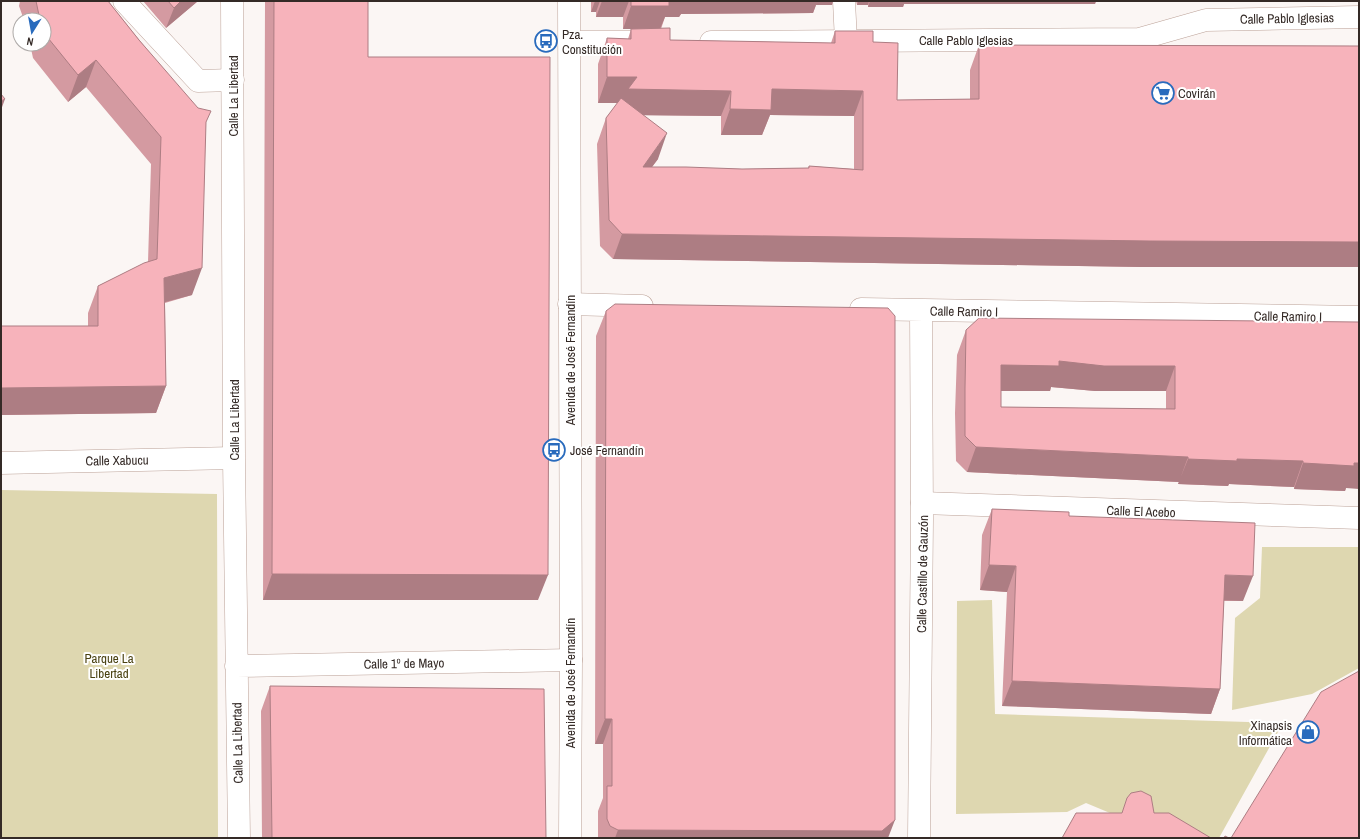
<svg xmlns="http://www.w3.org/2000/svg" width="1360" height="839" font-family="'Archivo Narrow',sans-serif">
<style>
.green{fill:#ded7b0}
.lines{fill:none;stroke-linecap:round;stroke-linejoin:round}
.pedestrian-casing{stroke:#bca298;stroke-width:23}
.minor-casing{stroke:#bca298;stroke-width:23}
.tertiary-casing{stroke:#bca298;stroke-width:23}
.pedestrian{stroke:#fff;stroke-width:22}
.minor{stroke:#fff;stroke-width:22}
.tertiary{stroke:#fff;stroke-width:22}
.wall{fill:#d49aa1;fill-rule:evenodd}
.shaded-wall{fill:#ad7d83}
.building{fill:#f7b3bb;stroke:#ad7d83;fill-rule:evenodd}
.labels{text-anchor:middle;stroke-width:4;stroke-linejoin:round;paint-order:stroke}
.street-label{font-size:13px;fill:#342a26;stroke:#fff}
.poi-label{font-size:13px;fill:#342a26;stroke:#fff;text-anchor:start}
.park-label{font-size:13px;fill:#494111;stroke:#fff}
</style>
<rect width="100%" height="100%" fill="#fbf6f4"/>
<path class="green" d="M 1,490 L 217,494 L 218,838 L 1,838 Z
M 1262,547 L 1359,547 L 1359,668 L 1312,694 L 1232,710 L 1235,618 L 1260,598 Z
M 992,600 L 995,714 L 1283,723 L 1219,838 L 1170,838 L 1086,803 L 1067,812 L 956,814 L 957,601 Z"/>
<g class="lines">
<g class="pedestrian-casing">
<path id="pedestrian" d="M 124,1 L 198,81 L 233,80
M 844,1 L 846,41
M 569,42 L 636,42
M 711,42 L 1139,39 L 1206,20 L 1359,17
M 922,503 L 1359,518"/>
</g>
<g class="minor-casing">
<path id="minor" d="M 232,1 L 234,458 L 239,838
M 569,304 L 642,306
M 861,309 L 1359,317
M 1,463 L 234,458
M 236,666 L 571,660
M 919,838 L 922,519 L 921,310"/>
</g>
<g class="tertiary-casing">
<path id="tertiary" d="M 569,1 L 571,660 L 570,838"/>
</g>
<use href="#pedestrian" class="pedestrian"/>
<use href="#minor" class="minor"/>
<use href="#tertiary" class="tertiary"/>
</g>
<path class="wall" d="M 20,1 L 108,1 L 206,123 L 192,295 L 165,303 L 166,386 L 156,413 L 1,415 L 1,326 L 88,326 L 88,313 L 98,286 L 148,262 L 151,164 L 86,87 L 68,102 L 33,58 L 30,44 L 44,44 L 44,20 L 24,20 L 19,6 Z
M 143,1 L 198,1 L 166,28 Z
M 265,1 L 368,1 L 368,57 L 538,600 L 263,600 Z
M 591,1 L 833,1 L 832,5 L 816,5 L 813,13 L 681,14 L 679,17 L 665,17 L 661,29 L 670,40 L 831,43 L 835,31 L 873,42 L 897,100 L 970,99 L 970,70 L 979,45 L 1359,46 L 1359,267 L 1141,267 L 613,259 L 600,246 L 597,144 L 606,118 L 618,103 L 598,103 L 598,64 L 607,38 L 628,39 L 631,29 L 623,29 L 623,17 L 596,17 L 596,12 L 591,12 ZM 644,115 L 721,116 L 721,135 L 762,135 L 770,115 L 854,116 L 854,169 L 809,166 L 808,168 L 742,169 L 652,167 L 658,159 Z
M 856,1 L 1096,1 L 1095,4 L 904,4 L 903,7 L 868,7 L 868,5 L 857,5 Z
M 606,311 L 888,838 L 598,838 L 598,811 L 603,798 L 603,744 L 595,744 L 596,336 Z
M 1359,322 L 1346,488 L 1345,491 L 1294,489 L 1294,487 L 1229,484 L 1228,486 L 1178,484 L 1179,482 L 967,472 L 956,461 L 955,413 L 957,355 L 966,330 ZM 1051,387 L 1095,391 L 1166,391 L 1166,409 L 1001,407 L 1001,391 L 1050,391 Z
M 992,509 L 1069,516 L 1243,601 L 1224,601 L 1220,689 L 1211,714 L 1002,706 L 1007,592 L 980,590 L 982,535 Z
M 270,686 L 546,838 L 262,838 L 261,711 Z"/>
<path class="shaded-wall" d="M 181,1 L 198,1 L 166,28 L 174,8 Z
M 595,1 L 600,1 L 596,12 L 591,12 Z
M 602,1 L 629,1 L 623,17 L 596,17 Z
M 666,1 L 833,1 L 832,5 L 816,5 L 813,13 L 681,14 L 679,17 L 665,17 L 660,29 L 623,29 L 631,6 Z
M 858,1 L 869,1 L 868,5 L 857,5 Z
M 870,1 L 1096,1 L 1095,4 L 904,4 L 903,7 L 868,7 Z
M 96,60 L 86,87 L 68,102 L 78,75 Z
M 607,77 L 637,77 L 731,91 L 721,116 L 618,115 L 623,103 L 598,103 Z
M 772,89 L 863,91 L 854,116 L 770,115 L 762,135 L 721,135 L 730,109 Z
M 5,99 L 1,110 L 1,101 Z
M 667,133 L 658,159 L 633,192 L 643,167 Z
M 622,234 L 1359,242 L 1359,267 L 1141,267 L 613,259 Z
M 202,268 L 192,295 L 154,305 L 164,278 Z
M 1059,361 L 1175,366 L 1166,391 L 1095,391 L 1051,387 L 1050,391 L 992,391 L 1001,365 Z
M 166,386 L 156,413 L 1,415 L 1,388 Z
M 976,447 L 1188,457 L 1179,482 L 967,472 Z
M 1188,459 L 1237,459 L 1303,461 L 1294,487 L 1229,484 L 1228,486 L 1178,484 Z
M 1303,463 L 1359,463 L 1359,489 L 1346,488 L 1345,491 L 1294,489 Z
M 989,565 L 1016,566 L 1007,592 L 980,590 Z
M 272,574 L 548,575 L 538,600 L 263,600 Z
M 1225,575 L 1253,576 L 1243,601 L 1216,600 Z
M 1012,681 L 1220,689 L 1211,714 L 1002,706 Z
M 605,719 L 612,719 L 603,744 L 595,744 Z
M 895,820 L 888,838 L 615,838 L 618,830 Z"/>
<path class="building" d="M 36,1 L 108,1 L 139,40 L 198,108 L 211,111 L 206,122 L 202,268 L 164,278 L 166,386 L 1,388 L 1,326 L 98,326 L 98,286 L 144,263 L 157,259 L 161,137 L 96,60 L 78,75 L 44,33 L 44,20 L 40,20 Z
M 168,1 L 181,1 L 174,8 Z
M 274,1 L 368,1 L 368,57 L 550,57 L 548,575 L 272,574 Z
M 631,1 L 669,1 L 669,6 L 631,6 Z
M 670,28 L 670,40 L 835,43 L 835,31 L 873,31 L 873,42 L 898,43 L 897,100 L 979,99 L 979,45 L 1359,46 L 1359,242 L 1150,241 L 622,234 L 609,220 L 606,118 L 621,98 L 667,133 L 643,167 L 686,167 L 742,169 L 809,168 L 809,166 L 863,170 L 863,91 L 772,89 L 771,110 L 730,109 L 731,91 L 628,89 L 637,77 L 607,77 L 607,38 L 631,39 L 631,29 Z
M 1,94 L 5,99 L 1,101 Z
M 615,304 L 888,308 L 895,316 L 895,820 L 882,831 L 618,830 L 610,826 L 607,819 L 607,786 L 612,786 L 612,719 L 605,719 L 606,311 Z
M 979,318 L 1359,322 L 1359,463 L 1354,463 L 1354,466 L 1303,463 L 1303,461 L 1237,459 L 1237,461 L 1188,459 L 1188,457 L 976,447 L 965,436 L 965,388 L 966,330 ZM 1059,361 L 1104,366 L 1175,366 L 1175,409 L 1001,407 L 1001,365 L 1059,366 Z
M 992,509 L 1069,512 L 1069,516 L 1255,523 L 1253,576 L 1225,575 L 1220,689 L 1012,681 L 1016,566 L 989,565 Z
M 1359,671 L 1359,838 L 1231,838 L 1321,692 Z
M 270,686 L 544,689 L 546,838 L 272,838 Z
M 1141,791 L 1151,796 L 1154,813 L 1169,813 L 1211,838 L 1062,838 L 1076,813 L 1122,813 L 1127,798 L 1131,793 Z
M 1225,836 L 1229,838 L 1224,838 Z"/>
<defs>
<g id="bus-ring" transform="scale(1.15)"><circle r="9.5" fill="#fff" stroke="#296bbd" stroke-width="1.5"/><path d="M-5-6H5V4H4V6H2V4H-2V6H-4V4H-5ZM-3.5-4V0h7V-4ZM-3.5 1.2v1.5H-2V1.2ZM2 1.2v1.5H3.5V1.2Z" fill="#296bbd"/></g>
<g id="supermarket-ring" transform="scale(1.15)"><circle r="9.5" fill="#fff" stroke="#296bbd" stroke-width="1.5"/><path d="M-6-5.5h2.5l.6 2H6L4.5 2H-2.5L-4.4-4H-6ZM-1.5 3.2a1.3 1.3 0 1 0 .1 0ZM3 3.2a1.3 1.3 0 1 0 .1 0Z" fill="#296bbd"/></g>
<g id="shop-ring" transform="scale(1.15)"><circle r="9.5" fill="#fff" stroke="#296bbd" stroke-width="1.5"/><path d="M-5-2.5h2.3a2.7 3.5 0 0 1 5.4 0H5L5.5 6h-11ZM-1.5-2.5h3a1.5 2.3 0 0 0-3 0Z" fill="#296bbd"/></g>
</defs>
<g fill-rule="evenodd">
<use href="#bus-ring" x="546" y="41"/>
<use href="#supermarket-ring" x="1163" y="93"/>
<use href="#bus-ring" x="554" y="450"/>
<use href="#shop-ring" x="1308" y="732"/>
</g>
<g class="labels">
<g class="street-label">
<text transform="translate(1287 18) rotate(-1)" y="5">Calle Pablo Iglesias</text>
<text x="966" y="45">Calle Pablo Iglesias</text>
<text transform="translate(233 96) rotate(-90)" y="5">Calle La Libertad</text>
<text transform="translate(964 311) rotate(1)" y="5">Calle Ramiro I</text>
<text transform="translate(1288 316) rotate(1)" y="5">Calle Ramiro I</text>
<text transform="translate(570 360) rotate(-90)" y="5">Avenida de José Fernandín</text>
<text transform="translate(234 420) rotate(-90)" y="5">Calle La Libertad</text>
<text transform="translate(117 460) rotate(-1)" y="5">Calle Xabucu</text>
<text transform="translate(1141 511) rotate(2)" y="5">Calle El Acebo</text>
<text transform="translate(922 574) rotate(-89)" y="5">Calle Castillo de Gauzón</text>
<text transform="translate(404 663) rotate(-1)" y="5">Calle 1º de Mayo</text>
<text transform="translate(570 683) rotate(-90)" y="5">Avenida de José Fernandín</text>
<text transform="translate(237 743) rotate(-91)" y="5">Calle La Libertad</text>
</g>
<g class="poi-label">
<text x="562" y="39">Pza.<tspan x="562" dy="15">Constitución</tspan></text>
<text x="1178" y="98">Covirán</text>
<text x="570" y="455">José Fernandín</text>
<text x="1292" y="730" text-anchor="end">Xinapsis<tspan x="1292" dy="15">Informática</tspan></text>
</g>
<g class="park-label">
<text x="109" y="663">Parque La<tspan x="109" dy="15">Libertad</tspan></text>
</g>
</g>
<rect width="1360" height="839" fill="none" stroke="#342a26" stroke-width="4"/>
<g transform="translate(32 32) rotate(191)"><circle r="19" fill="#ffffff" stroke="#aeaaa8"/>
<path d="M0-3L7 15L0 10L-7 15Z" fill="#296bbd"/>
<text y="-6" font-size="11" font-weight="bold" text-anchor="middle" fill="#342a26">N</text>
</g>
</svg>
